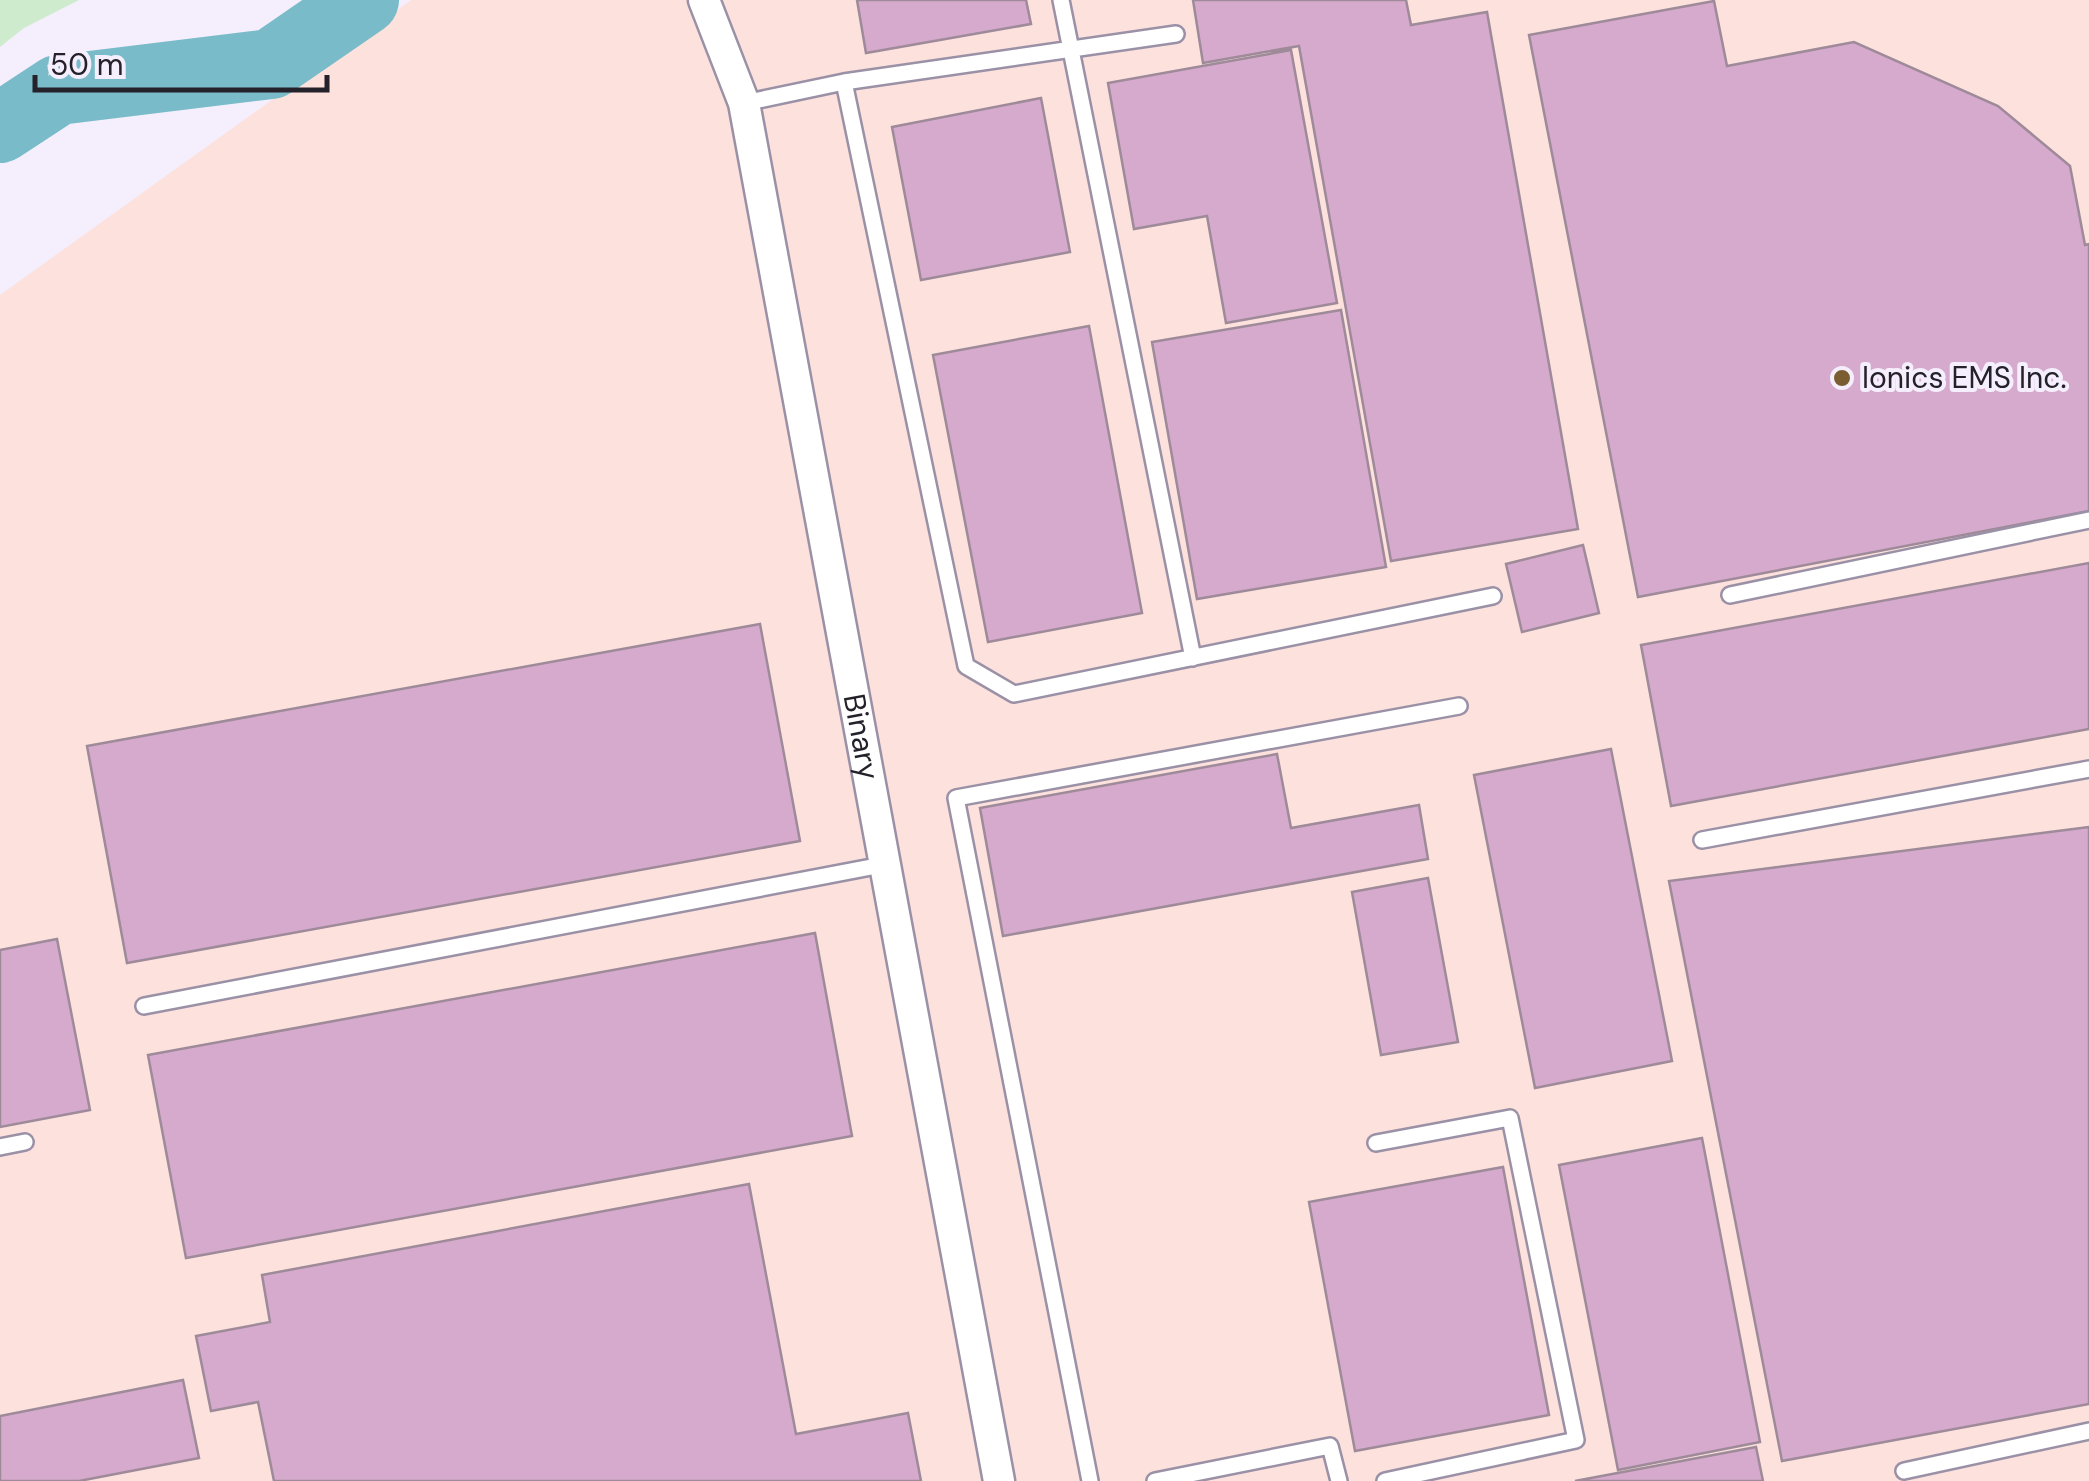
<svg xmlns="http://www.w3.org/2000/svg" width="2089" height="1481" font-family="'DM Sans',sans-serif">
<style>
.industrial{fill:#fce1dd}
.green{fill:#cfebcd}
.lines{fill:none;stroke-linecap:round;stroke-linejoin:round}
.river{stroke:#79bbc8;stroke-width:70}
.building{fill:#d6aacd;stroke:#9e8a99;stroke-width:2.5}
.lane-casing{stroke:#9a91a6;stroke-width:20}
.street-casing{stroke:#9a91a6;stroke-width:35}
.lane{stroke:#fff;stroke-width:15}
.street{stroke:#fff;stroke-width:30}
.poi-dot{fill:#7a5d31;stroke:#f5effd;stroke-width:4}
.labels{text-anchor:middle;stroke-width:8;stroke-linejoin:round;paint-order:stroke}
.poi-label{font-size:30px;fill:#25212a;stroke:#f5effd;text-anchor:start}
.street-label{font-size:30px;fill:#25212a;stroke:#f5effd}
</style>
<rect width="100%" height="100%" fill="#f5effd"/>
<path class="industrial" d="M 411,0 L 2089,0 L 2089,1481 L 0,1481 L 0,295 Z"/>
<path class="green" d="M 0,0 L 79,0 L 24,28 L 0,47 Z"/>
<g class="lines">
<path class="river" d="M 0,128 L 58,90 L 271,64 L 364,0"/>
</g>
<path class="building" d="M 857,0 L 1026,0 L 1031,24 L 866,53 Z
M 1193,0 L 1406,0 L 1411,25 L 1487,12 L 1578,529 L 1391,561 L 1299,46 L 1203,63 Z
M 1714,1 L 1727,66 L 1854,42 L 1998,106 L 2070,166 L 2085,245 L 2089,244 L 2089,511 L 1638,597 L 1529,35 Z
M 1291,50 L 1337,303 L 1226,323 L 1207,216 L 1134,229 L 1108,83 Z
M 1041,98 L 1070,252 L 921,280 L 892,127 Z
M 1341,310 L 1386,567 L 1197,599 L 1152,342 Z
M 1089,326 L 1142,613 L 988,642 L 933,355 Z
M 1583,545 L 1599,613 L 1522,632 L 1506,564 Z
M 2089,563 L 2089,729 L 1671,806 L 1641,645 Z
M 760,624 L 800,841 L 127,963 L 87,746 Z
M 1611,749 L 1672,1061 L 1535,1088 L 1474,775 Z
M 1277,754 L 1291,828 L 1419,805 L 1428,859 L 1003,936 L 980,808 Z
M 2089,827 L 2089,1404 L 1782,1461 L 1669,881 Z
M 1428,878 L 1458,1042 L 1381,1055 L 1352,892 Z
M 815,933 L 852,1136 L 186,1258 L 148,1055 Z
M 57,939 L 90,1110 L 0,1127 L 0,950 Z
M 1702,1138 L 1760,1442 L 1618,1470 L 1559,1165 Z
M 1503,1167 L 1549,1415 L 1355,1451 L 1309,1202 Z
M 749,1184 L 796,1434 L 908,1413 L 921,1481 L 274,1481 L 258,1402 L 211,1411 L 196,1336 L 270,1322 L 262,1275 Z
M 183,1380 L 199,1458 L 79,1481 L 0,1481 L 0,1416 Z
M 1756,1447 L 1763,1481 L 1575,1481 Z"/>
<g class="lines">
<g class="lane-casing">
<path id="lane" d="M 1061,0 L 1193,658
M 844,82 L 966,666 L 1014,694 L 1493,596
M 744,103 L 844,82 L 1176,34
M 1730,595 L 2089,520
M 1702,840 L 2089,769
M 144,1006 L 887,864
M 1376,1143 L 1510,1118 L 1576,1440 L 1385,1481
M 0,1147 L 25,1142
M 1904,1471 L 2089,1431
M 1090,1481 L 956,798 L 1459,706
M 1155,1481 L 1330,1446 L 1339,1481"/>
</g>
<g class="street-casing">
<g id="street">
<path id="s1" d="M 704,0 L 744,103 L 999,1481"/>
</g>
</g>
<use href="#lane" class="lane"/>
<use href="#street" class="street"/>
</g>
<circle class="poi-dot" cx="1842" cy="378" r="10"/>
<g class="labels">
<g class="poi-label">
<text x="1862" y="388">Ionics EMS Inc.</text>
</g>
<g class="street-label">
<text dy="10" stroke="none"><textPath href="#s1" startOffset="755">Binary</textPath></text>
</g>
</g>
<path d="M35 75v15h292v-15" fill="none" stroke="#25212a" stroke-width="5"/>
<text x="50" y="75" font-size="30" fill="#25212a" stroke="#f5effd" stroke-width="8" paint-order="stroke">50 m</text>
</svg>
